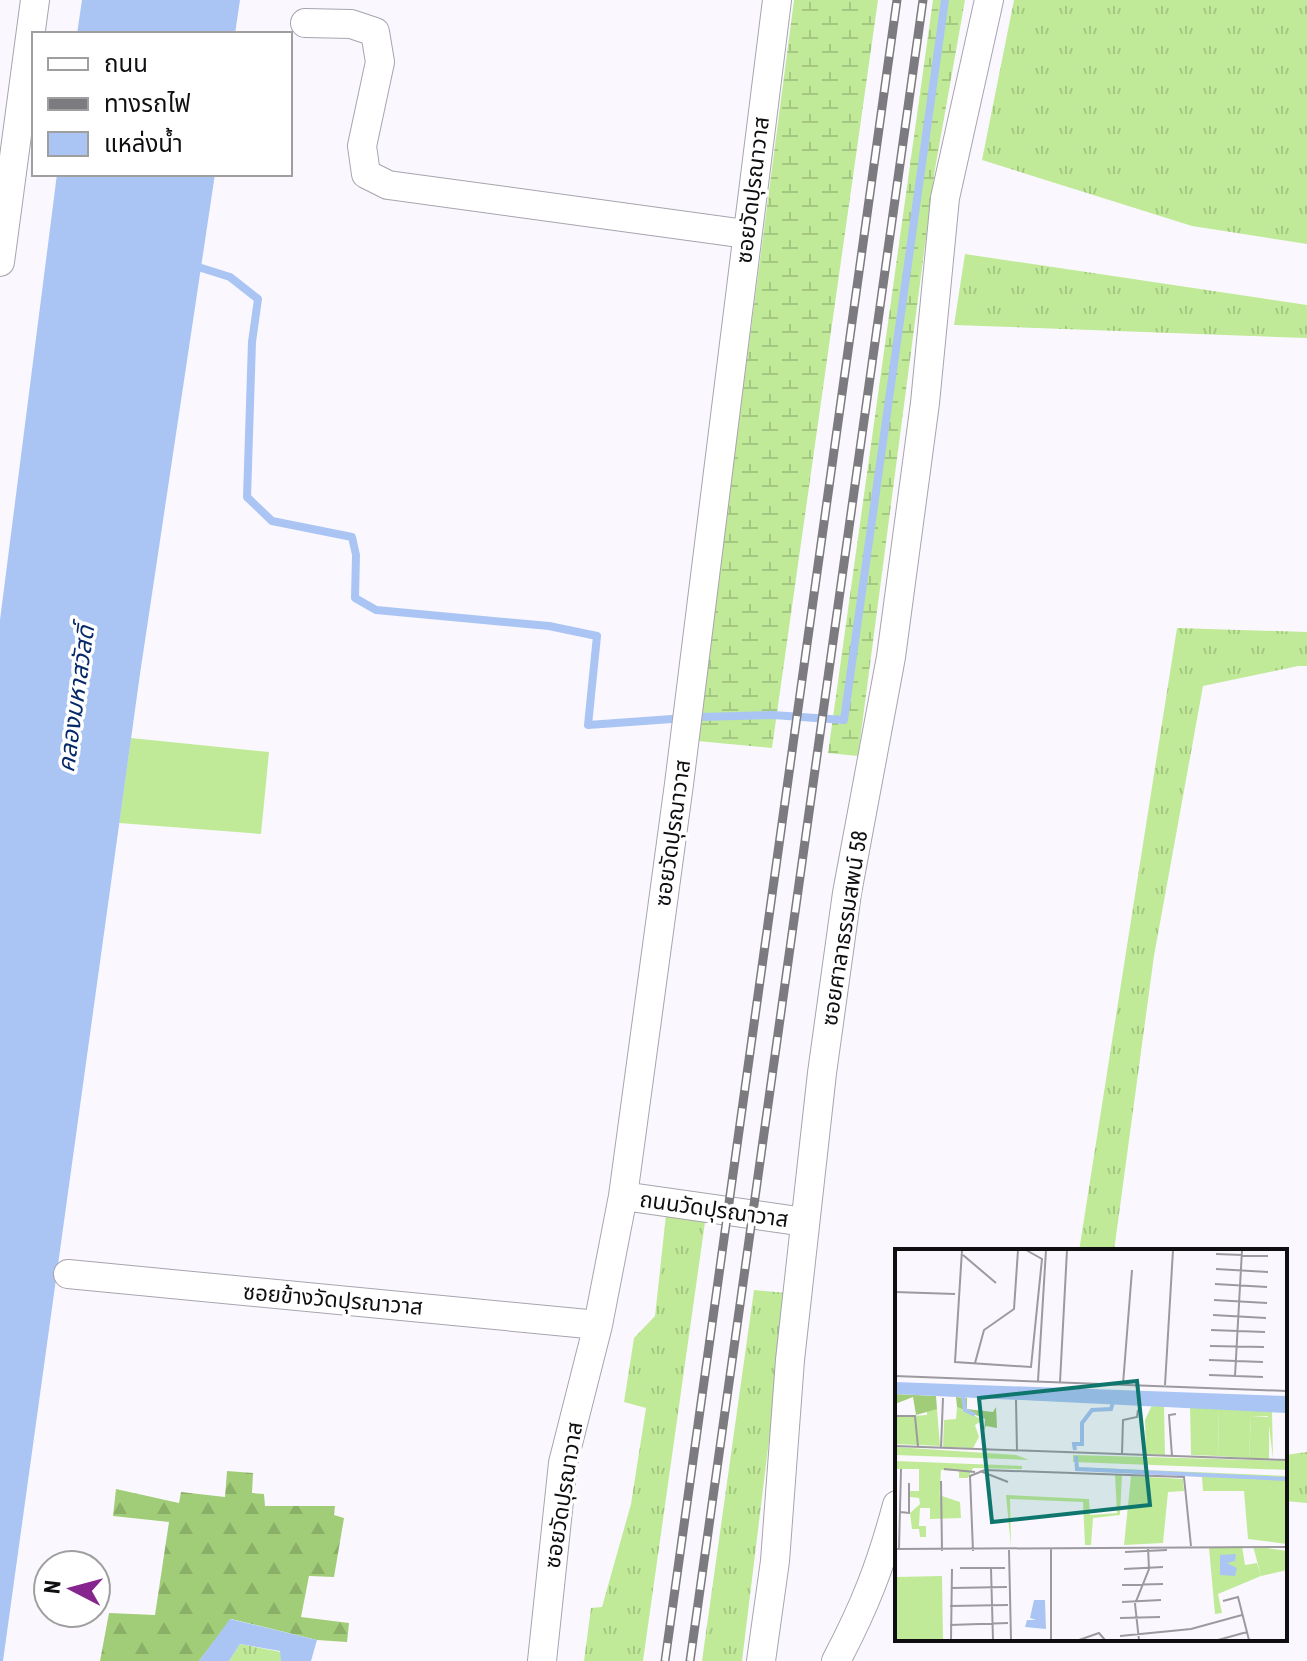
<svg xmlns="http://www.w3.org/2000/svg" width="1307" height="1661" font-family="'Roboto Condensed','Noto Sans Thai',sans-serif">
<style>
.grass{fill:url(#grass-tufts)}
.forest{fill:url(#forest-firs)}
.wetland{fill:url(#wetland-marsh)}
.garden{fill:#c0ea98}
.water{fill:#aac5f4}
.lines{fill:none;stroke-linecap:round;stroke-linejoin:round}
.stream{stroke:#aac5f4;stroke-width:8}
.minor-casing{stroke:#a7a4ae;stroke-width:30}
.minor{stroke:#fff;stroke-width:28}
.rail-casing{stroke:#7c7b7f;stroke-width:9}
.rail{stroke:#fff;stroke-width:6;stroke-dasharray:18;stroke-linecap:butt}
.labels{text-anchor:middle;stroke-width:7;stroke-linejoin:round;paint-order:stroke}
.street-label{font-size:22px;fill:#0f0e11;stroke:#fff}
.water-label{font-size:24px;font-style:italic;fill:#06296a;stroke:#fff}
.inset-river{fill:none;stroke:#aac5f4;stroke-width:4}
.inset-road{fill:none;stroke:#9c9a9f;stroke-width:2}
.view{fill:#0f766e;fill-opacity:0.15;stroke:#0f766e;stroke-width:4}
.inset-edge{fill:none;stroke:#0f0e11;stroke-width:4}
</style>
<defs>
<pattern id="grass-tufts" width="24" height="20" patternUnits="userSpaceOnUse" patternTransform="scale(2)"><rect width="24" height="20" fill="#c0ea98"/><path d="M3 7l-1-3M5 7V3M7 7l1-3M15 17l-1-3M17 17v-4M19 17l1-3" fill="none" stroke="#a4c882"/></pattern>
<pattern id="forest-firs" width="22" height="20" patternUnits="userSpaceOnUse" patternTransform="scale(2)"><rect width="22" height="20" fill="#a2cd78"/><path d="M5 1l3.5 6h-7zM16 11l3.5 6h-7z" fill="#8aaf67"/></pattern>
<pattern id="wetland-marsh" width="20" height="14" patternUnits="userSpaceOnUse" patternTransform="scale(2)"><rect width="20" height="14" fill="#c0ea98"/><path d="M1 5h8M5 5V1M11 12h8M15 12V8" fill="none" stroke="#a4c882"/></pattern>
</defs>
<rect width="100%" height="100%" fill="#faf8fe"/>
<path class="grass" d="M 1014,0 L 1307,0 L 1307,244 L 1192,226 L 982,160 Z
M 965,254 L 1307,305 L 1307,338 L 954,325 Z
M 1177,628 L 1307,632 L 1307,666 L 1298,666 L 1203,686 L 1154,956 L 1114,1251 L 1079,1251 Z
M 707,1208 L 643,1661 L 584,1661 L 591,1608 L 602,1607 L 631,1504 L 646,1408 L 624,1402 L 634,1338 L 655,1316 L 666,1215 Z
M 754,1290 L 787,1293 L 742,1661 L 702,1661 Z
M 1307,1452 L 1307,1503 L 1285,1501 L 1285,1455 Z
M 240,1644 L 281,1652 L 281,1661 L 229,1661 Z"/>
<path class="forest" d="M 227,1471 L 253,1473 L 252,1493 L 264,1494 L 265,1506 L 335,1506 L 334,1515 L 344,1518 L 334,1577 L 309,1576 L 301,1617 L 349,1623 L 347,1642 L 317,1640 L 231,1619 L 199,1661 L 100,1661 L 109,1613 L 155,1615 L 169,1522 L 113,1516 L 116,1489 L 179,1503 L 181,1492 L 225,1497 Z"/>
<path class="wetland" d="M 794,0 L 878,0 L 772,748 L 697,741 Z
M 933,0 L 965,0 L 935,169 L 858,756 L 828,753 Z"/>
<path class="garden" d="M 131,738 L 269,752 L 261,834 L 119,823 Z"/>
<path class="water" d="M 82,0 L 240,0 L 235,34 L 77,34 Z
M 57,174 L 215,174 L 140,674 L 3,1661 L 0,1661 L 0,620 Z
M 230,1619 L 317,1640 L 311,1661 L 281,1661 L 280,1651 L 240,1644 L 229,1661 L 199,1661 Z"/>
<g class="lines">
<path class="stream" d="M 192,265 L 230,277 L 258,299 L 252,342 L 247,497 L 272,521 L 352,537 L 356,555 L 355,598 L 376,610 L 549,626 L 597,636 L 588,725 L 672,719
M 700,717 L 773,715 L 844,720 L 945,0"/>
<g class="minor-casing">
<path id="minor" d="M 305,23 L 351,24 L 375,32 L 380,62 L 362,146 L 366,174 L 388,185 L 746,234
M 0,262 L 35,0
M 623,1196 L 805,1222
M 68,1274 L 598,1325
M 542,1661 L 563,1463 L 598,1325 L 623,1196 L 679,784 L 777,0
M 761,1661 L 775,1561 L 790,1360 L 822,1073 L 847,893 L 891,657 L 925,403 L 945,198 L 989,0
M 836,1661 C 865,1606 881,1565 897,1505"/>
</g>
<use href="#minor" class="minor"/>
<g class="rail-casing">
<path id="rail" d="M 665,1661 L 897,0
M 690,1661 L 923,0"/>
</g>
<use href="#rail" class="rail"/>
</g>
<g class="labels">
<g class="street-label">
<text transform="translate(752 190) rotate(-83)" y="8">ซอยวัดปุรณาวาส</text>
<text transform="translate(672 833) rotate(-82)" y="8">ซอยวัดปุรณาวาส</text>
<text transform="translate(844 928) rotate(-81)" y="8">ซอยศาลาธรรมสพน์ 58</text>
<text transform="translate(714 1209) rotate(8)" y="8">ถนนวัดปุรณาวาส</text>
<text transform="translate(333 1299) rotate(5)" y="8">ซอยข้างวัดปุรณาวาส</text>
<text transform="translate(563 1495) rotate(-81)" y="8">ซอยวัดปุรณาวาส</text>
</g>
<g class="water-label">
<text transform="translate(76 699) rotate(-82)" y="8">คลองมหาสวัสดิ์</text>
</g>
</g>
<g transform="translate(895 1249)">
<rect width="392" height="392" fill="#faf8fe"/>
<path d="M 62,158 L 88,171 L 80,176 L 84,188 L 78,199 L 48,198 L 49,171 L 61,170 ZM 32,160 L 42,160 L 45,197 L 0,195 L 1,168 L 32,166 ZM 324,160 L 377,162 L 378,210 L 373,167 L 356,167 L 354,209 L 323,207 ZM 0,198 L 121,206 L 134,211 L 0,206 ZM 0,212 L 127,217 L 127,220 L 78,219 L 73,229 L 64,229 L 64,222 L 46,221 L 44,259 L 25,259 L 24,277 L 31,277 L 31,288 L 25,288 L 24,280 L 17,280 L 15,264 L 25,255 L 24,249 L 15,248 L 15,242 L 24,242 L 24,220 L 0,220 ZM 220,226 L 227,226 L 225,266 L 198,269 L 196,296 L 190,296 L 188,253 L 115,250 L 116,298 L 111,246 L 194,250 L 195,266 L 222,264 ZM 236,227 L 288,230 L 289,242 L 273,243 L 268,294 L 229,296 ZM 47,327 L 48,391 L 0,391 L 0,328 Z" fill="#c0ea98"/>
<path d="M 0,145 L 41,147 L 42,160 L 21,166 L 18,148 L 0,155 ZM 61,148 L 72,149 L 72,160 L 98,163 L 101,158 L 102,179 L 91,177 L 89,182 L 90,170 L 62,158 Z" fill="#a2cd78"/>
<path d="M 257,156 L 269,156 L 270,206 L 251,205 L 250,171 ZM 295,157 L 324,160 L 323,207 L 296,206 ZM 356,167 L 374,168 L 374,210 L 354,209 ZM 178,206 L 392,212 L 392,221 L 178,213 ZM 178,218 L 392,227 L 392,295 L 353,290 L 349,242 L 308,242 L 307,228 ZM 358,297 L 392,302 L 392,321 L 366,327 Z" fill="#c0ea98"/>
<path d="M 44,246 L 65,253 L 66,269 L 35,270 L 35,259 L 44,258 ZM 347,297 L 350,316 L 362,314 L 366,327 L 323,345 L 327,364 L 320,365 L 314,299 Z" fill="#c0ea98"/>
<path d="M 0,133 L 392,147 L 392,164 L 0,145 ZM 341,305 L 340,312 L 332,314 L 342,319 L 340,327 L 325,326 L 325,306 ZM 139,351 L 150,351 L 151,380 L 130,378 L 132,371 L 141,371 L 135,369 Z" fill="#aac5f4"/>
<path class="inset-river" d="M 68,147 L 70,161 L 80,166M 180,201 L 179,195 L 187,195 L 187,174 L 197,161 L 216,160 L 218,153M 181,207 L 182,220 L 392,230"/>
<path class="inset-road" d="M 67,1 L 60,113 L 136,118 L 147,10 L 131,1M 321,5 L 373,7M 68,6 L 101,34M 321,20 L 373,23M 320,35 L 372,38M 0,43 L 60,45M 319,51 L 372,54M 318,66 L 371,69M 316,81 L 370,83M 315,97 L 369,98M 314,111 L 368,113M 80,114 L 89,81 L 119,60 L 123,1M 314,126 L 368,128M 0,127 L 392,142M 340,127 L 347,1M 143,132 L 151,1M 165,133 L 172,1M 228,135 L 237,21M 270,136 L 278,1M 121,151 L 122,202M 1,167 L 20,167 L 23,198M 0,197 L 392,211M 46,199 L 48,149M 227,205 L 228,171 L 242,168 L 243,161M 277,207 L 274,166 L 281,165M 49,220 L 80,223M 85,222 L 113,233M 46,232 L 47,302M 5,263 L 14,264 L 14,234M 0,300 L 392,298M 4,300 L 6,220M 114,301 L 116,391M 78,302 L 75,227 L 90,221 L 289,228 L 296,297M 230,303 L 272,301M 65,319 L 110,319M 96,320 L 98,391M 229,320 L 268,318M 227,336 L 268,335M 56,339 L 112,338M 328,352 L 343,348 L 354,391M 227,353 L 266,351M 55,357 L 113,356M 225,369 L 265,368M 55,376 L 113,374M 225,387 L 296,380 L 347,366M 56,391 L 57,320M 156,391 L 156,300M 184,391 L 204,384 L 210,391M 244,391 L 240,355 L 254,320 L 253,298M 323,391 L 352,383"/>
<path class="view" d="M 242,132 L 255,256 L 97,273 L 84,149 Z"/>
<rect width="392" height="392" class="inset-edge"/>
</g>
<rect x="32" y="32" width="260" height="144" fill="#ffffff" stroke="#9f9fa0" stroke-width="2"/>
<rect x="48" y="58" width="40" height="12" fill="#ffffff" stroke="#9f9fa0" stroke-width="2"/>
<text x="104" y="72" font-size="24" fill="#0f0e11">ถนน</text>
<rect x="48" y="98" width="40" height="12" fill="#7c7b7f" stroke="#9f9fa0" stroke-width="2"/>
<text x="104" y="112" font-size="24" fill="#0f0e11">ทางรถไฟ</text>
<rect x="48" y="132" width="40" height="24" fill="#aac5f4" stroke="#9f9fa0" stroke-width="2"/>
<text x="104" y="152" font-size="24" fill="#0f0e11">แหล่งน้ำ</text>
<g transform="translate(72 1589) rotate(276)"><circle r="38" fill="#ffffff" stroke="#9f9fa0" stroke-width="2"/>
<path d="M0-6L14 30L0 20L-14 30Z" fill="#86258e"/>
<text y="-12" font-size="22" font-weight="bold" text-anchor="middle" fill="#0f0e11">N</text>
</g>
</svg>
